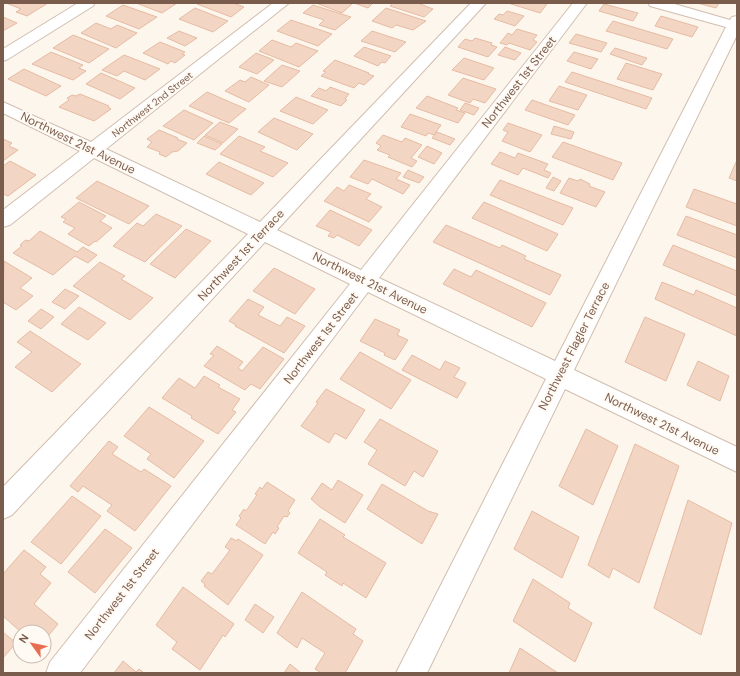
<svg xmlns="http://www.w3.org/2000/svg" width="740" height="676" font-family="'DM Sans',sans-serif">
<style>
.building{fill:#f3d5c3;stroke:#e6bba3}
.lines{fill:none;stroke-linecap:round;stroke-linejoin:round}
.minor-casing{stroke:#d1beb0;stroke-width:2}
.minor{fill:#fff;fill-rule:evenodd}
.labels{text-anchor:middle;stroke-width:4;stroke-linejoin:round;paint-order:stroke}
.far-street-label{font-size:10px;fill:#7a5c4d;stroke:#fffaf3}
.street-label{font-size:12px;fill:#7a5c4d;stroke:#fffaf3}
</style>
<rect width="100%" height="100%" fill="#fdf6ec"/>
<path class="building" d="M 6,3 L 48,3 L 27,16 L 16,12 L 21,9 Z
M 136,3 L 177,3 L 162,13 Z
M 199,3 L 233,3 L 244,7 L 231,17 L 197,4 Z
M 316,3 L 353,3 L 342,13 Z
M 354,3 L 373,3 L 368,8 Z
M 393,3 L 418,3 L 433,9 L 424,17 L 390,6 Z
M 508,3 L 543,3 L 547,4 L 540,13 Z
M 697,3 L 719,3 L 716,8 Z
M 604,4 L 638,13 L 633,21 L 599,11 Z
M 123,5 L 157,17 L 139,29 L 106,16 Z
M 313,5 L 351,17 L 335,30 L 319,25 L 324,20 L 303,13 Z
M 195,8 L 228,21 L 213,32 L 179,19 Z
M 386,8 L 426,21 L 413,30 L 396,25 L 392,28 L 372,21 Z
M 507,11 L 524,16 L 515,26 L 494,19 L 499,14 L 503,15 Z
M 661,16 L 698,27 L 692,37 L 655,26 Z
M 3,17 L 17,23 L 3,31 Z
M 291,20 L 332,34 L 318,46 L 277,31 Z
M 613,21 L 673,39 L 667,49 L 606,31 Z
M 96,23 L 111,29 L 117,25 L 137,33 L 116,48 L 81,33 Z
M 517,29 L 537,35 L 533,40 L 537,42 L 530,50 L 509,43 L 507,45 L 500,43 L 508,33 L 512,35 Z
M 179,31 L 197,38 L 185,46 L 167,38 Z
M 372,31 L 406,42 L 395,52 L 361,41 Z
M 576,34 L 607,43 L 601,52 L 569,43 Z
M 73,35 L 109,49 L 89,63 L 53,48 Z
M 475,38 L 492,43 L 491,45 L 497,47 L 488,57 L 458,47 L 465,39 L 472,41 Z
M 272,40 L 291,47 L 296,43 L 318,51 L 299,67 L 259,51 Z
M 160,42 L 185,52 L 182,54 L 185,55 L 175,63 L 171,61 L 168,64 L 143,53 Z
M 364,47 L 391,56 L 385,63 L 382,62 L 378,66 L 354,56 Z
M 505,47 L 521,53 L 515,60 L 498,55 Z
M 615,48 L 647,58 L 642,65 L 610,54 Z
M 51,52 L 83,65 L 79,68 L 86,71 L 73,80 L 32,64 Z
M 574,52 L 598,59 L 591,69 L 567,61 Z
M 256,53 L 274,60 L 257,74 L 239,67 Z
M 124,55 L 160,69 L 145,80 L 124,71 L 117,76 L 102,70 Z
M 464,58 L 494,68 L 484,80 L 452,70 Z
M 335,60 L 369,73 L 368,74 L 374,76 L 364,85 L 359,83 L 354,88 L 321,76 L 326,72 L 323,71 Z
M 626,63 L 662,74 L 653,90 L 617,79 Z
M 282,65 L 300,71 L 282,87 L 264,81 Z
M 24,69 L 61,86 L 46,96 L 8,79 Z
M 572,72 L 652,98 L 646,109 L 565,82 Z
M 101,73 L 135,88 L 120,99 L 86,84 Z
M 251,77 L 269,85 L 249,102 L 225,91 L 240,80 L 245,82 Z
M 463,78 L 496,89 L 485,103 L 473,99 L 470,103 L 448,95 Z
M 559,86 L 587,95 L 578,110 L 549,101 Z
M 330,87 L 349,94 L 345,99 L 347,100 L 341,106 L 311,96 L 319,88 L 326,91 Z
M 207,92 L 246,109 L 229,123 L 189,106 Z
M 80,94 L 109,106 L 108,107 L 111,109 L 94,121 L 59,107 L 69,100 L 67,98 L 72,95 L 76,96 Z
M 427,96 L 458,108 L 456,110 L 465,113 L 458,123 L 416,108 Z
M 296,97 L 328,110 L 313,124 L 280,111 Z
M 532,100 L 575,115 L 568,125 L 525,110 Z
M 465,103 L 479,108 L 474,115 L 460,110 Z
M 184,110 L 213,123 L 194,140 L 163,126 Z
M 410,114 L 441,125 L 434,135 L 428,133 L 426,136 L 401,127 Z
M 274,118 L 313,134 L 297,150 L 258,132 Z
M 220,122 L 238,129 L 223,143 L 205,135 Z
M 508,123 L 542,135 L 530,152 L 502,141 L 508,132 L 503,130 Z
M 554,126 L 574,132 L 571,139 L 551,134 Z
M 159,130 L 178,138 L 177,139 L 187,143 L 178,151 L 172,152 L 166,157 L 159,154 L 160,152 L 147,147 L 152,142 L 147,139 Z
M 437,132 L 455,139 L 450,145 L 432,138 Z
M 383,135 L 402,142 L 405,138 L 422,145 L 411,158 L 417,161 L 412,167 L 388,157 L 390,155 L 377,150 L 381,146 L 376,143 Z
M 204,136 L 222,144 L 215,150 L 197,143 Z
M 239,136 L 265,147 L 260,151 L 288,163 L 273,177 L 220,154 Z
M 3,139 L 12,143 L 9,146 L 18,150 L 3,161 Z
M 563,142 L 622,163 L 613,180 L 552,157 Z
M 427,146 L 442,153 L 434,164 L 418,157 Z
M 500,152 L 515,158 L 518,153 L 548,164 L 544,170 L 551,173 L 548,178 L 523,168 L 518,175 L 491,164 Z
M 364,160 L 401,173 L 396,179 L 410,185 L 403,194 L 372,179 L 368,184 L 350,177 Z
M 737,160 L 737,181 L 729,178 Z
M 10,161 L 36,175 L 8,196 L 3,194 L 3,166 Z
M 219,162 L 264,183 L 251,195 L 206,174 Z
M 408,170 L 424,177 L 419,183 L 403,177 Z
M 553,177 L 561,181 L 554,191 L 546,188 Z
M 569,178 L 578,181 L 580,179 L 590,184 L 589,186 L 605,192 L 596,207 L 560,193 Z
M 500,180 L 573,208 L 563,225 L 490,195 Z
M 97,181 L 149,206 L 129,224 L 76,198 Z
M 349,185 L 371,194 L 366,199 L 382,207 L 369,222 L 324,201 L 337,187 L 344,191 Z
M 694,189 L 737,204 L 737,226 L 686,207 Z
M 79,202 L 106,216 L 100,221 L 112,228 L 96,242 L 95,241 L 89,246 L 68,234 L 75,228 L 63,222 L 66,219 L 61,217 Z
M 484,202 L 558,234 L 547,251 L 472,218 Z
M 330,210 L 372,230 L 359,246 L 337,235 L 334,238 L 328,236 L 331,232 L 316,226 Z
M 156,214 L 182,226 L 145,262 L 113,246 L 137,223 L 143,226 Z
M 686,216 L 737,235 L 737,258 L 677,235 Z
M 446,225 L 500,248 L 502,245 L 526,256 L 524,259 L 561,275 L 550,295 L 433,242 Z
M 186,229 L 211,241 L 175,278 L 150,264 Z
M 40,231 L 77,252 L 83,247 L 97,255 L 88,263 L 75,256 L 53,275 L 13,253 L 22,246 L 20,245 L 23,242 L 26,240 L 29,241 Z
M 673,245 L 737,271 L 737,296 L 663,265 Z
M 4,261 L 32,278 L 20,288 L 33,296 L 16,310 L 3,302 Z
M 100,262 L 125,276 L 121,279 L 153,298 L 130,320 L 73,286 Z
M 274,268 L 315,289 L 295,314 L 253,291 Z
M 454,269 L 471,277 L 476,270 L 546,303 L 532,327 L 443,284 Z
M 662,282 L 694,295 L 696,290 L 737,308 L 737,336 L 655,299 Z
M 65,289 L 79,296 L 65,309 L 52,302 Z
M 248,299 L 264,307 L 258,315 L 280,326 L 287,317 L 305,326 L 284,353 L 235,326 L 236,325 L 229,321 Z
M 79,307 L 106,323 L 88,340 L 61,324 Z
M 41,309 L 54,317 L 41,329 L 28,321 Z
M 645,317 L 685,334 L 666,381 L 625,362 Z
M 375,319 L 400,330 L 397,335 L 408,340 L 395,360 L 384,355 L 385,353 L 360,341 Z
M 30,331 L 81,364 L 52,392 L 15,367 L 32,352 L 17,342 Z
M 217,346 L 243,362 L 238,368 L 242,371 L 263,347 L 284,359 L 260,389 L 251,384 L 245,390 L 204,366 L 214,355 L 210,354 Z
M 360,352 L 411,380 L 391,409 L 340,379 Z
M 412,355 L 440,370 L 445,361 L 460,368 L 454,377 L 466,383 L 457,398 L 402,370 Z
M 698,361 L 729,376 L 720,401 L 687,385 Z
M 204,376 L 220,385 L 218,387 L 240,399 L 232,410 L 236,412 L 218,434 L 191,418 L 192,416 L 162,398 L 179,378 L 195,388 Z
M 326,389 L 365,410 L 346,439 L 335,433 L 329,443 L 301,426 L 318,403 L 316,402 Z
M 149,407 L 204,441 L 174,478 L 147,459 L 151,454 L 124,436 Z
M 380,419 L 438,451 L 423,477 L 414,471 L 405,486 L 368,464 L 377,450 L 364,442 Z
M 586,429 L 618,446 L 593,505 L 559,486 Z
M 109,441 L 118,447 L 112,454 L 141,472 L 144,469 L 171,486 L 135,531 L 107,511 L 112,505 L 83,486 L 78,492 L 70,486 Z
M 635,444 L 679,466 L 639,583 L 613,568 L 609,578 L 588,565 Z
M 338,480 L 363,495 L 345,523 L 320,507 L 311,499 L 322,483 L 332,490 Z
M 267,482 L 295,500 L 288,511 L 290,513 L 287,517 L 284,516 L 277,527 L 279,528 L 275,534 L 273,532 L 265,544 L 236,525 L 241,518 L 239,516 L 244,509 L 246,511 L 257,495 L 255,494 L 260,487 L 262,489 Z
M 382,484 L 428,511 L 438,514 L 422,544 L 367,509 Z
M 72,496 L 101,516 L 61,564 L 31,542 Z
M 688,500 L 732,523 L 701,635 L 654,608 Z
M 532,511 L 579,537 L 562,578 L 514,549 Z
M 320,519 L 345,535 L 343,537 L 386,563 L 366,598 L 343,583 L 342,586 L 325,575 L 327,572 L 298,553 Z
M 105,529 L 132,548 L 95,593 L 68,572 Z
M 231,538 L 237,541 L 238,539 L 263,555 L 228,605 L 204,586 L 205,584 L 201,581 L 208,572 L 212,574 L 230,550 L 225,547 Z
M 24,550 L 46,567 L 40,574 L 51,583 L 34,604 L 58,624 L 44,641 L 44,632 L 21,632 L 3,616 L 3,574 Z
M 533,579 L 570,603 L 568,608 L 592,623 L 575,662 L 513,621 Z
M 183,587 L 234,624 L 225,637 L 223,635 L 200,670 L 172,649 L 177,642 L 156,625 Z
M 302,592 L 356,629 L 353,634 L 363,641 L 345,673 L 321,673 L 315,669 L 325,653 L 302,638 L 297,648 L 277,633 Z
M 255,604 L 274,617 L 263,633 L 245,620 Z
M 3,632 L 16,643 L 3,658 Z
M 520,648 L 558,673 L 509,673 Z
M 123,661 L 136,672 L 139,669 L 144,673 L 114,673 Z
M 290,664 L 301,673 L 284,673 Z"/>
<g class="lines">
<g class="minor-casing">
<path id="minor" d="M 78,3 L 95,3 L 93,6 L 8,59 L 3,61 L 3,49 Z
M 273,3 L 289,3 L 106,149 L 260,222 L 471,3 L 486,3 L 277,230 L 361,270 L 573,3 L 587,3 L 379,278 L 555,361 L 726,27 L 650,6 L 648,3 L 671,3 L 730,20 L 732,17 L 737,16 L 737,35 L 574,370 L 737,447 L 737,472 L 565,389 L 427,673 L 396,673 L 546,379 L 368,292 L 80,673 L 46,673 L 50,662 L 350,284 L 265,242 L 12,515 L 3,519 L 3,487 L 248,234 L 94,158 L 10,225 L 3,227 L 3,210 L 80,151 L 3,113 L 3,102 L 91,142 Z"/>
</g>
<use href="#minor" class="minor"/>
</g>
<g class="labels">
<g class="far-street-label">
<text transform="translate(152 104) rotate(-38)" y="4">Northwest 2nd Street</text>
</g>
<g class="street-label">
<text transform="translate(519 82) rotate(-52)" y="4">Northwest 1st Street</text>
<text transform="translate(78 143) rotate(26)" y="4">Northwest 21st Avenue</text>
<text transform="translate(241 255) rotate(-47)" y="4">Northwest 1st Terrace</text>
<text transform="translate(370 283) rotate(26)" y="4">Northwest 21st Avenue</text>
<text transform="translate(321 338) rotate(-52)" y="4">Northwest 1st Street</text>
<text transform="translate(574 346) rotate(-63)" y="4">Northwest Flagler Terrace</text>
<text transform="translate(662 424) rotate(26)" y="4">Northwest 21st Avenue</text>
<text transform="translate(122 594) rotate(-52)" y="4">Northwest 1st Street</text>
</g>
</g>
<rect width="740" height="676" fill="none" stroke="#7a5c4d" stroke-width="8"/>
<g transform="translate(32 644) rotate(303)"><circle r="19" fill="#fffaf3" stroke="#cabbb1"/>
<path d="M0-3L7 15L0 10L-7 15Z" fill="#e76f51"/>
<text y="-6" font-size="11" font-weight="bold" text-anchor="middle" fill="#7a5c4d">N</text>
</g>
</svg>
